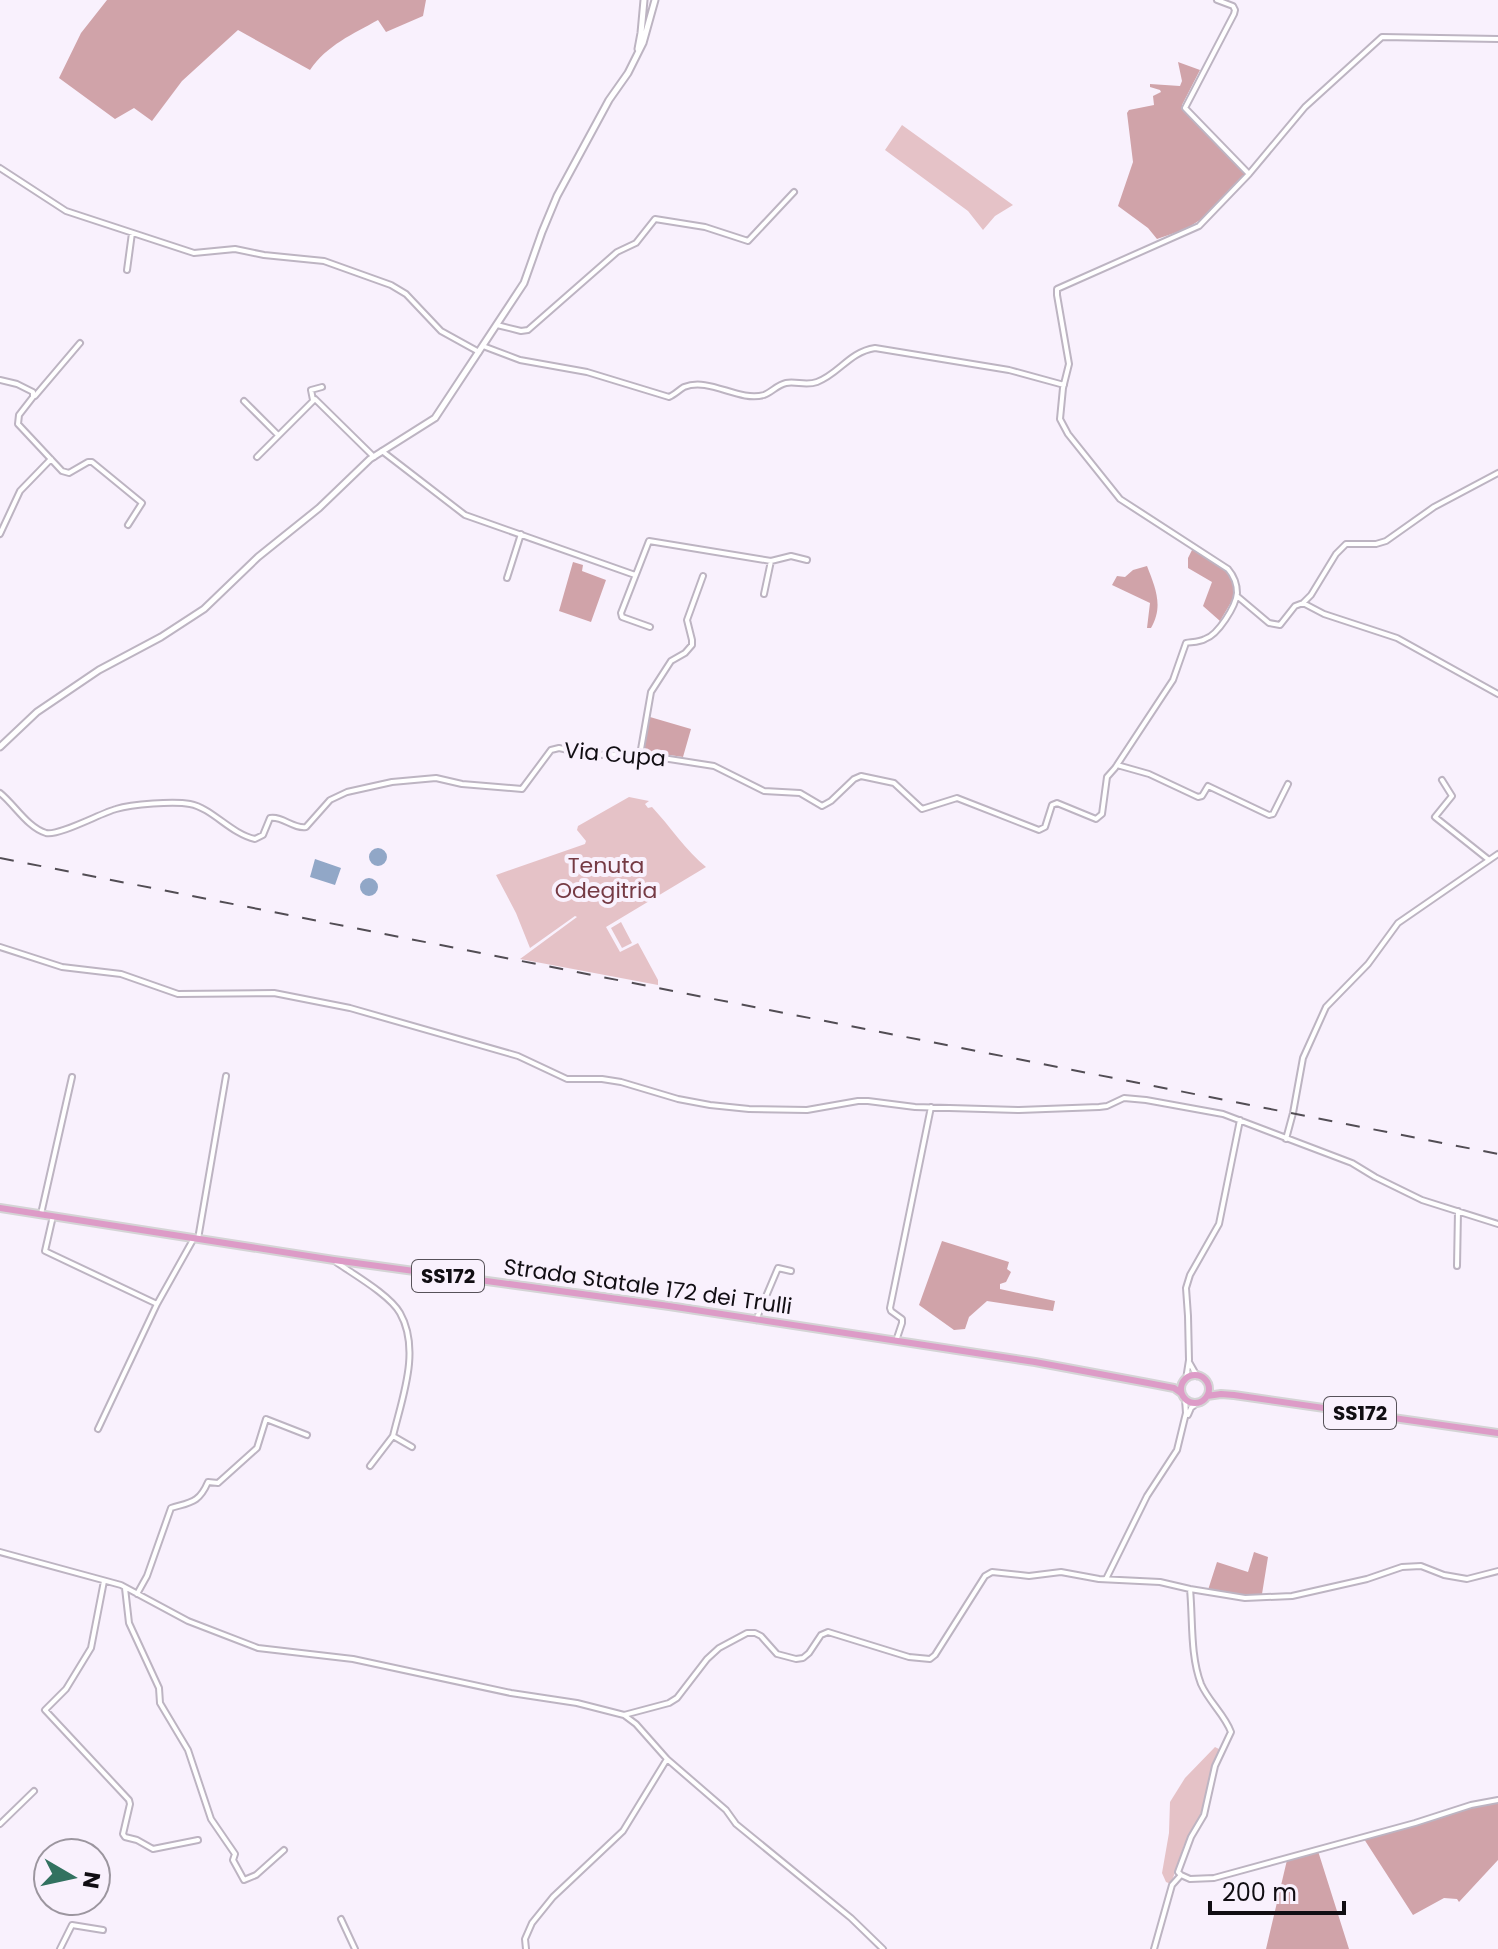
<svg xmlns="http://www.w3.org/2000/svg" width="1498" height="1949" font-family="Poppins,sans-serif">
<style>
.green{fill:#e5c2c7}
.forest{fill:#d0a3a9}
.water{fill:#91a7c7}
.lines{fill:none;stroke-linecap:round;stroke-linejoin:round}
.minor-casing{stroke:#bdb4c2;stroke-width:8}
.tertiary-casing{stroke:#bdb4c2;stroke-width:9}
.primary-casing{stroke:#d4d4d5;stroke-width:10}
.minor{stroke:#fff;stroke-width:4}
.tertiary{stroke:#fff;stroke-width:5}
.primary{stroke:#dd9bc7;stroke-width:6}
.rail{stroke:#524d54;stroke-width:2;stroke-dasharray:14 14;stroke-linecap:butt}
.labels{text-anchor:middle;stroke-width:8;stroke-linejoin:round;paint-order:stroke}
.shield{fill:#f9f1fd;stroke:#575259;stroke-width:2}
.shield-label{font-size:20px;font-weight:bold;fill:#110e13}
.street-label{font-size:22px;fill:#110e13;stroke:#f9f1fd}
.park-label{font-size:22px;fill:#753a44;stroke:#f9f1fd}
</style>
<rect width="100%" height="100%" fill="#f9f1fd"/>
<path class="green" d="M 902,125 L 1013,205 L 995,216 L 983,230 L 968,211 L 885,150 Z
M 629,797 L 649,801 L 645,804 L 648,808 L 652,807 C 669,825 687,852 706,867 L 606,927 L 620,952 L 638,943 L 658,980 L 658,985 L 520,959 L 577,917 L 575,916 L 530,948 L 516,913 L 496,875 L 585,844 L 586,841 L 577,830 L 578,826 Z
M 621,922 L 632,943 L 622,948 L 611,928 Z
M 1215,1747 L 1221,1750 L 1205,1803 L 1194,1829 L 1184,1845 L 1171,1884 L 1166,1882 L 1162,1873 L 1169,1833 L 1170,1802 L 1185,1778 Z"/>
<path class="forest" d="M 107,0 L 426,0 L 423,16 L 386,32 L 378,20 C 353,34 327,45 310,70 L 238,30 L 182,81 L 152,121 L 134,108 L 115,119 L 59,78 L 81,33 Z
M 1178,62 L 1200,70 L 1182,105 L 1246,173 L 1200,220 L 1186,229 L 1157,239 L 1148,228 L 1118,206 L 1133,162 L 1127,113 L 1129,110 L 1154,105 L 1153,96 L 1161,92 L 1160,90 L 1150,87 L 1150,84 L 1180,86 L 1182,81 Z
M 1193,548 L 1233,576 L 1233,599 L 1220,621 L 1203,606 L 1212,582 L 1188,568 L 1188,558 Z
M 573,562 L 583,565 L 582,571 L 606,580 L 591,622 L 559,611 Z
M 1147,566 C 1155,587 1164,606 1151,628 L 1147,628 L 1150,603 L 1112,585 L 1117,576 L 1125,577 L 1133,570 Z
M 650,717 L 691,729 L 683,757 L 643,751 Z
M 942,1241 L 1009,1262 L 1007,1269 L 1011,1272 L 1006,1282 L 1000,1284 L 1000,1289 L 1055,1301 L 1053,1311 L 987,1301 L 969,1317 L 965,1329 L 954,1330 L 919,1305 Z
M 1254,1552 L 1268,1557 L 1262,1594 L 1245,1596 L 1208,1590 L 1217,1562 L 1248,1572 Z
M 1498,1802 L 1498,1860 L 1459,1902 L 1457,1899 L 1444,1898 L 1413,1915 L 1364,1839 L 1470,1807 Z
M 1318,1851 L 1349,1949 L 1266,1949 L 1287,1860 Z"/>
<path class="water" d="M369 857a9 9 0 1 1 18 0a9 9 0 1 1-18 0Z
M 315,859 L 341,868 L 335,885 L 310,877 Z
M360 887a9 9 0 1 1 18 0a9 9 0 1 1-18 0Z"/>
<g class="lines">
<g class="minor-casing">
<path id="minor" d="M 1217,0 L 1233,6 L 1235,10 L 1234,14 L 1185,108 L 1249,174
M 0,168 L 66,211 L 194,253 L 235,249 L 264,255 L 324,261 L 391,285 L 406,294 L 441,331 L 479,352
M 127,270 L 132,233
M 497,325 L 521,331 L 528,330 L 617,252 L 636,243 L 655,219 L 705,227 L 748,241 L 794,192
M 483,346 L 520,360 L 587,372 L 669,397 C 674,395 679,390 684,387 C 710,377 738,402 764,395 C 772,392 777,385 786,383 C 796,381 806,386 817,382 C 839,374 849,352 875,348 L 1009,370 L 1064,385
M 0,380 L 17,384 L 33,392 L 33,397 L 19,415 L 18,424 L 62,471 L 69,473 L 88,462 L 92,462 L 142,503 L 128,525
M 35,396 L 80,343
M 313,400 L 311,390 L 322,387
M 244,401 L 278,435
M 382,451 L 465,515 L 635,575
M 257,457 L 315,399 L 374,457
M 0,534 L 20,491 L 51,459
M 507,578 L 521,534
M 764,594 L 771,561
M 1237,596 L 1269,623 L 1280,625 L 1295,606 L 1303,603 L 1311,595 L 1336,554 L 1346,544 L 1376,544 L 1386,541 L 1434,507 L 1498,473
M 1303,603 L 1324,614 L 1397,638 L 1498,694
M 650,627 L 622,617 L 621,613 L 649,541 L 771,561 L 791,556 L 807,560
M 640,755 L 651,692 L 671,661 L 685,653 L 692,645 L 692,640 L 687,620 L 703,576
M 1117,765 L 1149,774 L 1198,797 L 1202,796 L 1208,786 L 1269,815 L 1273,814 L 1288,784
M 1442,780 L 1452,796 L 1435,817 L 1489,860
M 0,793 C 14,804 28,828 46,833 C 59,836 101,813 116,809 C 132,804 174,801 190,804 C 212,808 231,834 255,839 L 263,835 L 270,818 C 283,816 293,829 306,827 L 330,800 L 347,792 L 392,782 L 436,778 L 462,784 L 522,789 L 551,750 L 559,748 L 592,755 L 637,754 L 714,766 L 764,791 L 800,793 L 822,806 L 831,801 L 854,779 L 861,776 L 894,783 L 922,809 L 957,798 L 1039,830 L 1045,827 L 1052,805 L 1057,803 L 1096,819 L 1102,814 L 1107,777 L 1115,768 L 1173,680 L 1186,643 C 1192,642 1200,642 1205,639 C 1218,635 1236,606 1237,593 C 1237,583 1234,576 1228,569 L 1120,499 L 1068,434 L 1060,419 L 1063,388 L 1069,364 L 1057,295 L 1057,289 L 1199,226 L 1249,174 L 1305,107 L 1382,37 L 1498,39
M 0,947 L 62,967 L 121,974 L 178,994 L 274,993 L 350,1008 L 518,1056 L 567,1079 L 602,1079 L 621,1082 L 678,1099 L 710,1105 L 749,1109 L 807,1110 L 858,1101 L 868,1101 L 915,1107 L 1019,1110 L 1099,1107 L 1107,1106 L 1124,1098 L 1146,1100 L 1223,1114 L 1352,1163 L 1375,1177 L 1422,1200 L 1498,1224
M 1286,1139 L 1293,1113 L 1303,1058 L 1326,1007 L 1368,964 L 1398,923 L 1498,854
M 41,1214 L 72,1077
M 53,1216 L 45,1251 L 157,1304
M 198,1239 L 226,1076
M 336,1262 C 353,1274 390,1295 400,1313 C 421,1350 402,1398 393,1436 L 412,1447
M 1457,1266 L 1458,1211
M 756,1320 L 778,1268 L 791,1271
M 896,1341 L 902,1323 L 902,1319 L 891,1311 L 890,1308 L 931,1107
M 1189,1362 L 1197,1376
M 1186,1379 L 1189,1360 L 1188,1316 L 1186,1288 L 1190,1275 L 1219,1224 L 1240,1120
M 1188,1415 L 1191,1408 L 1197,1403
M 98,1429 L 157,1304 L 194,1238
M 370,1466 L 393,1436
M 0,1552 L 121,1585 L 188,1621 L 258,1648 L 353,1659 L 511,1693 L 577,1703 L 624,1715 L 636,1724 L 667,1759 L 726,1810 L 736,1824 L 851,1918 L 883,1949
M 1106,1579 L 1147,1496 L 1177,1450 L 1186,1413 L 1185,1399
M 104,1581 L 91,1648 L 66,1689 L 45,1710 L 129,1800 L 130,1804 L 123,1834 L 125,1837 L 137,1840 L 153,1849 L 198,1840
M 125,1588 L 129,1623 L 159,1688 L 160,1703 L 188,1750 L 211,1819 L 235,1854 L 233,1860 L 244,1880 L 256,1875 L 284,1850
M 137,1594 L 147,1576 L 171,1508 C 191,1502 199,1503 208,1482 L 218,1483 L 257,1448 L 266,1419 L 307,1435
M 624,1715 L 669,1703 L 677,1698 L 707,1659 L 719,1648 L 747,1633 L 755,1633 L 761,1636 L 777,1654 L 796,1659 L 803,1658 L 809,1653 L 821,1635 L 828,1632 L 909,1657 L 930,1659 L 935,1655 L 985,1576 L 992,1572 L 1029,1576 L 1061,1572 L 1099,1579 L 1160,1582 L 1190,1589 L 1245,1598 L 1292,1596 L 1367,1579 L 1402,1567 L 1421,1566 L 1444,1575 L 1467,1579 L 1498,1571
M 0,1824 L 34,1791
M 1181,1875 L 1190,1879 L 1214,1878 L 1415,1823 L 1471,1805 L 1498,1800
M 341,1919 L 355,1949
M 60,1949 L 72,1925 L 103,1930
M 526,1949 L 525,1939 L 532,1923 L 553,1897 L 623,1831 L 667,1759
M 1154,1949 L 1172,1885 L 1181,1875 L 1178,1872 L 1191,1837 L 1204,1815 L 1215,1766 L 1231,1732 C 1225,1715 1209,1702 1201,1684 C 1190,1655 1193,1620 1190,1589"/>
</g>
<g class="tertiary-casing">
<path id="tertiary" d="M 638,49 L 641,33 L 644,0
M 0,747 L 37,712 L 99,670 L 161,637 L 204,609 L 258,557 L 319,508 L 370,459 L 435,418 L 524,283 L 542,232 L 557,196 L 609,100 L 628,73 L 643,43 L 655,0"/>
</g>
<g class="primary-casing">
<path id="primary" d="M 0,1208 L 334,1260 L 669,1306 L 1035,1362 L 1148,1383 L 1174,1388 L 1181,1393
M1181 1389a14 14 0 1 1 28 0a14 14 0 1 1-28 0Z
M 1207,1396 L 1221,1394 L 1234,1395 L 1498,1433"/>
</g>
<use href="#minor" class="minor"/>
<use href="#tertiary" class="tertiary"/>
<use href="#primary" class="primary"/>
<path class="rail" d="M 0,858 L 1498,1154"/>
</g>
<g class="labels">
<g class="shield">
<rect x="412" y="1260" width="72" height="32" rx="6"/>
<rect x="1324" y="1397" width="72" height="32" rx="6"/>
</g>
<g class="shield-label">
<text x="448" y="1283">SS172</text>
<text x="1360" y="1420">SS172</text>
</g>
<g class="street-label">
<text transform="translate(615 754) rotate(5)" y="8">Via Cupa</text>
<text transform="translate(648 1286) rotate(8)" y="8">Strada Statale 172 dei Trulli</text>
</g>
<g class="park-label">
<text x="606" y="873">Tenuta<tspan x="606" dy="25">Odegitria</tspan></text>
</g>
</g>
<g transform="translate(72 1877) rotate(99)"><circle r="38" fill="#f9f1fd" stroke="#9c969f" stroke-width="2"/>
<path d="M0-6L14 30L0 20L-14 30Z" fill="#327260"/>
<text y="-12" font-size="22" font-weight="bold" text-anchor="middle" fill="#110e13">N</text>
</g>
<path d="M1210 1901v12h134v-12" fill="none" stroke="#110e13" stroke-width="4"/>
<text x="1222" y="1901" font-size="24" fill="#110e13" stroke="#f9f1fd" stroke-width="6" paint-order="stroke">200 m</text>
</svg>
